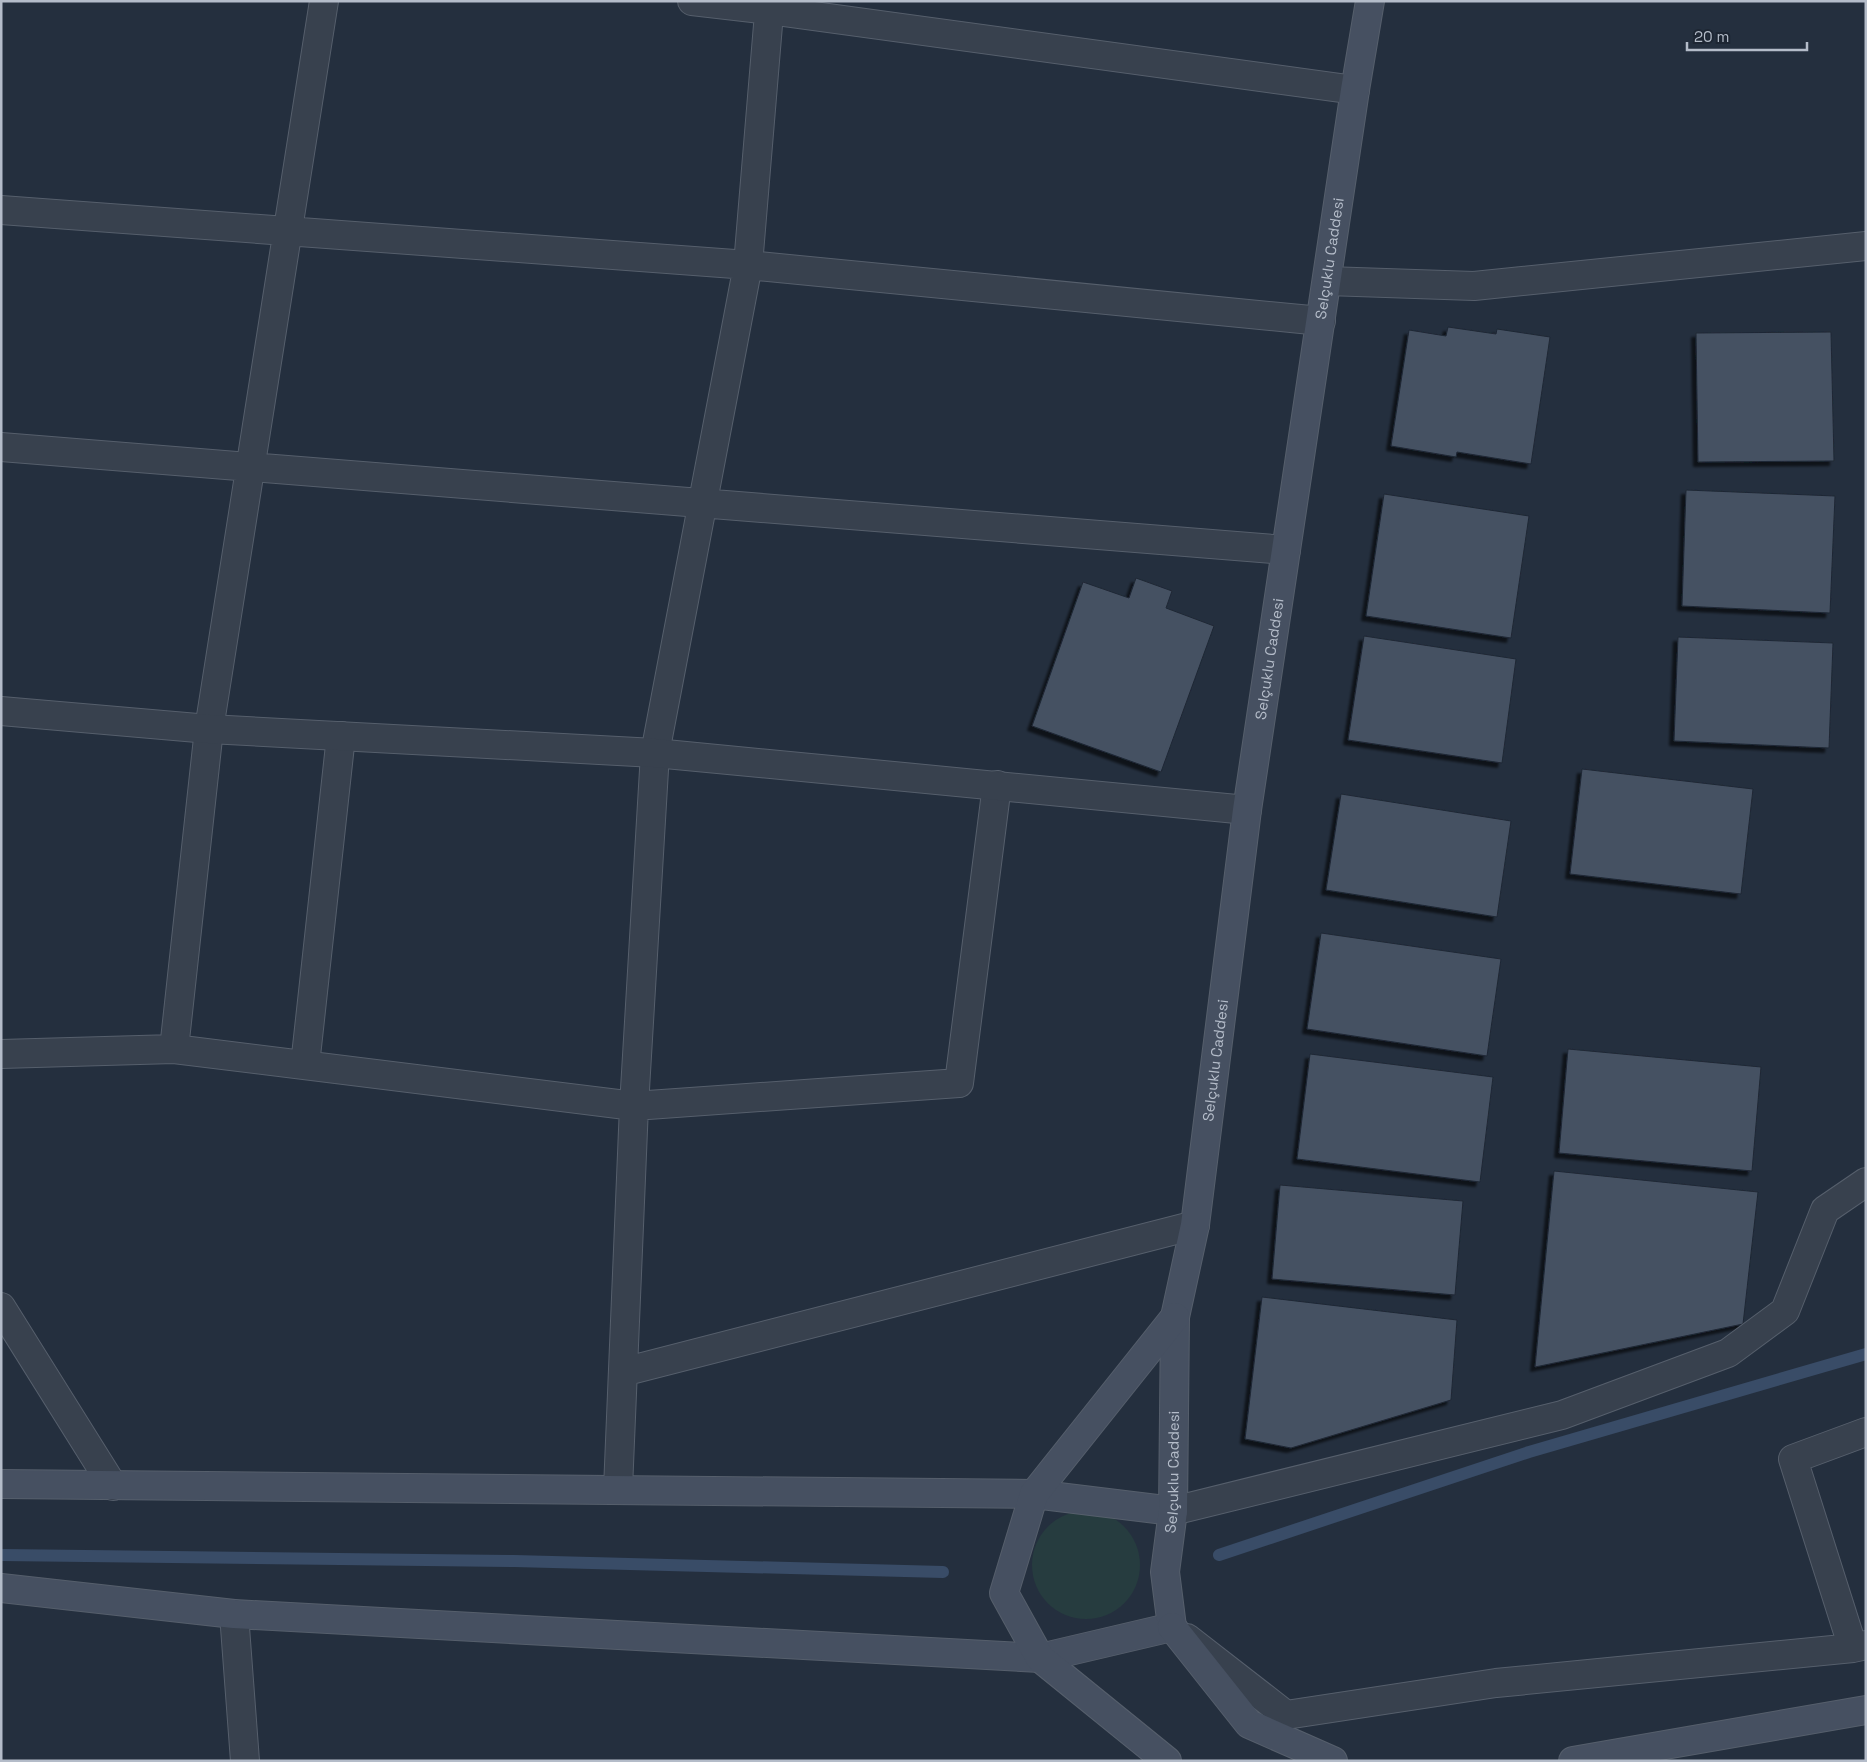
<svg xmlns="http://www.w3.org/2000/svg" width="1867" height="1762" font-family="'Space Grotesk',sans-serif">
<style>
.green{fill:#263c3f}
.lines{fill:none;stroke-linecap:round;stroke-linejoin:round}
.stream{stroke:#394c67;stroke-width:12}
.building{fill:#455162;stroke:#1f2835;filter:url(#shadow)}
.minor-casing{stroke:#565f6c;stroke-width:30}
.tertiary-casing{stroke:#565f6c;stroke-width:30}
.secondary-casing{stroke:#565f6c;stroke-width:30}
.minor{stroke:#38414e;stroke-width:28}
.tertiary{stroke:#38414e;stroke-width:28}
.secondary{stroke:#465061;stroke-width:28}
.labels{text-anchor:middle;stroke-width:5;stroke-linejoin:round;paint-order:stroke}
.street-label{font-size:15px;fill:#b4bcc9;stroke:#1d2633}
</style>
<defs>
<filter id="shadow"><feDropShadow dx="-4.5" dy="4.5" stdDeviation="1" flood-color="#0009"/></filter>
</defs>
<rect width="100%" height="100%" fill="#242f3e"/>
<path class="green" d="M1032 1565a54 54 0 1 1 108 0a54 54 0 1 1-108 0Z"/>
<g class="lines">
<path class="stream" d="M 1,1555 L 514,1561 L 943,1572
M 1219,1555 L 1529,1452 L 1866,1354"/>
</g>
<path class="building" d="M 1448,327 L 1496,334 L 1497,329 L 1550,337 L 1531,464 L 1457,452 L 1456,457 L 1391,446 L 1409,330 L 1446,336 Z
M 1831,332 L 1834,461 L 1698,462 L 1696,333 Z
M 1686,490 L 1835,496 L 1830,613 L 1682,606 Z
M 1384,494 L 1529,516 L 1511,638 L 1366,616 Z
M 1136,578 L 1172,591 L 1166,608 L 1214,626 L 1161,772 L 1032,726 L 1083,582 L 1129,598 Z
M 1364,636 L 1516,659 L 1502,763 L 1348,740 Z
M 1678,637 L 1833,643 L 1829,748 L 1674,741 Z
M 1582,769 L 1753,789 L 1741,894 L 1570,874 Z
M 1341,794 L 1511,821 L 1497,917 L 1326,890 Z
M 1321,933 L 1501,959 L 1487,1056 L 1307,1029 Z
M 1568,1049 L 1761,1067 L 1752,1171 L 1559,1153 Z
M 1310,1054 L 1493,1077 L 1480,1182 L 1297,1159 Z
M 1554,1171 L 1758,1192 L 1743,1324 L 1535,1367 Z
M 1280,1185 L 1463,1201 L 1455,1295 L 1272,1279 Z
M 1262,1297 L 1457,1320 L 1451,1400 L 1291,1448 L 1245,1439 Z"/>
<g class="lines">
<g class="minor-casing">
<path id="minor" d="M 692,1 L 770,10 L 1355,90
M 1,210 L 748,265 L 1321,321
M 1327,281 L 1474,286 L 1866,246
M 1,447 L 1286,550
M 174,1049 L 209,729 L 324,1
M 1,1054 L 174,1049 L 634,1106 L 959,1083 L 997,785
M 305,1065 L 341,736
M 1,1307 L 113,1486
M 623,1372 L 1195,1225
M 618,1489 L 634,1106 L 655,753 L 748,265 L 770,1
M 1173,1511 L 1562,1415 L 1728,1353 L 1785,1311 L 1825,1210 L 1866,1182
M 234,1614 L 245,1761
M 1187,1638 L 1286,1715 L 1496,1683 L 1853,1648 L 1866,1645
M 1853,1648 L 1793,1459 L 1866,1432"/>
</g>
<g class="tertiary-casing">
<path id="tertiary" d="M 1,711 L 209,729 L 655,753 L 1247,810"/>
</g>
<g class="secondary-casing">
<g id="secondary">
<path d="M 1,1484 L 1034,1494 L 1173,1511"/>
<path d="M 1,1588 L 234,1614 L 1040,1658 L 1172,1627"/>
<path id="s1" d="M 1172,1627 L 1165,1572 L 1173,1511 L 1175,1317 L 1195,1225 L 1247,810 L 1355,90 L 1370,1"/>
<path d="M 1172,1627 L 1249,1724 L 1333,1761"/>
<path d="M 1167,1761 L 1040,1658 L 1004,1593 L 1034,1494 L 1175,1317"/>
<path d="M 1573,1761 L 1866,1710"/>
</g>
</g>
<use href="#minor" class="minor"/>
<use href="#tertiary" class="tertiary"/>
<use href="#secondary" class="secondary"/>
</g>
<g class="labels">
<g class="street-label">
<text dy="5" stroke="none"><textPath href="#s1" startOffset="1381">Selçuklu Caddesi</textPath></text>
<text dy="5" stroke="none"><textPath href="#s1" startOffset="976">Selçuklu Caddesi</textPath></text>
<text dy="5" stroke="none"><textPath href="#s1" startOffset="571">Selçuklu Caddesi</textPath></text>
<text dy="5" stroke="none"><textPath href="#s1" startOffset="156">Selçuklu Caddesi</textPath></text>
</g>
</g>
<rect width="1867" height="1762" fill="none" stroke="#b4bcc9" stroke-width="5"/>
<path d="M1687 42v8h120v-8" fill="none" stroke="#b4bcc9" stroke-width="2.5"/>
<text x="1694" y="42" font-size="15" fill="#b4bcc9" stroke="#1d2633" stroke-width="4" paint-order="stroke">20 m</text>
</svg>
